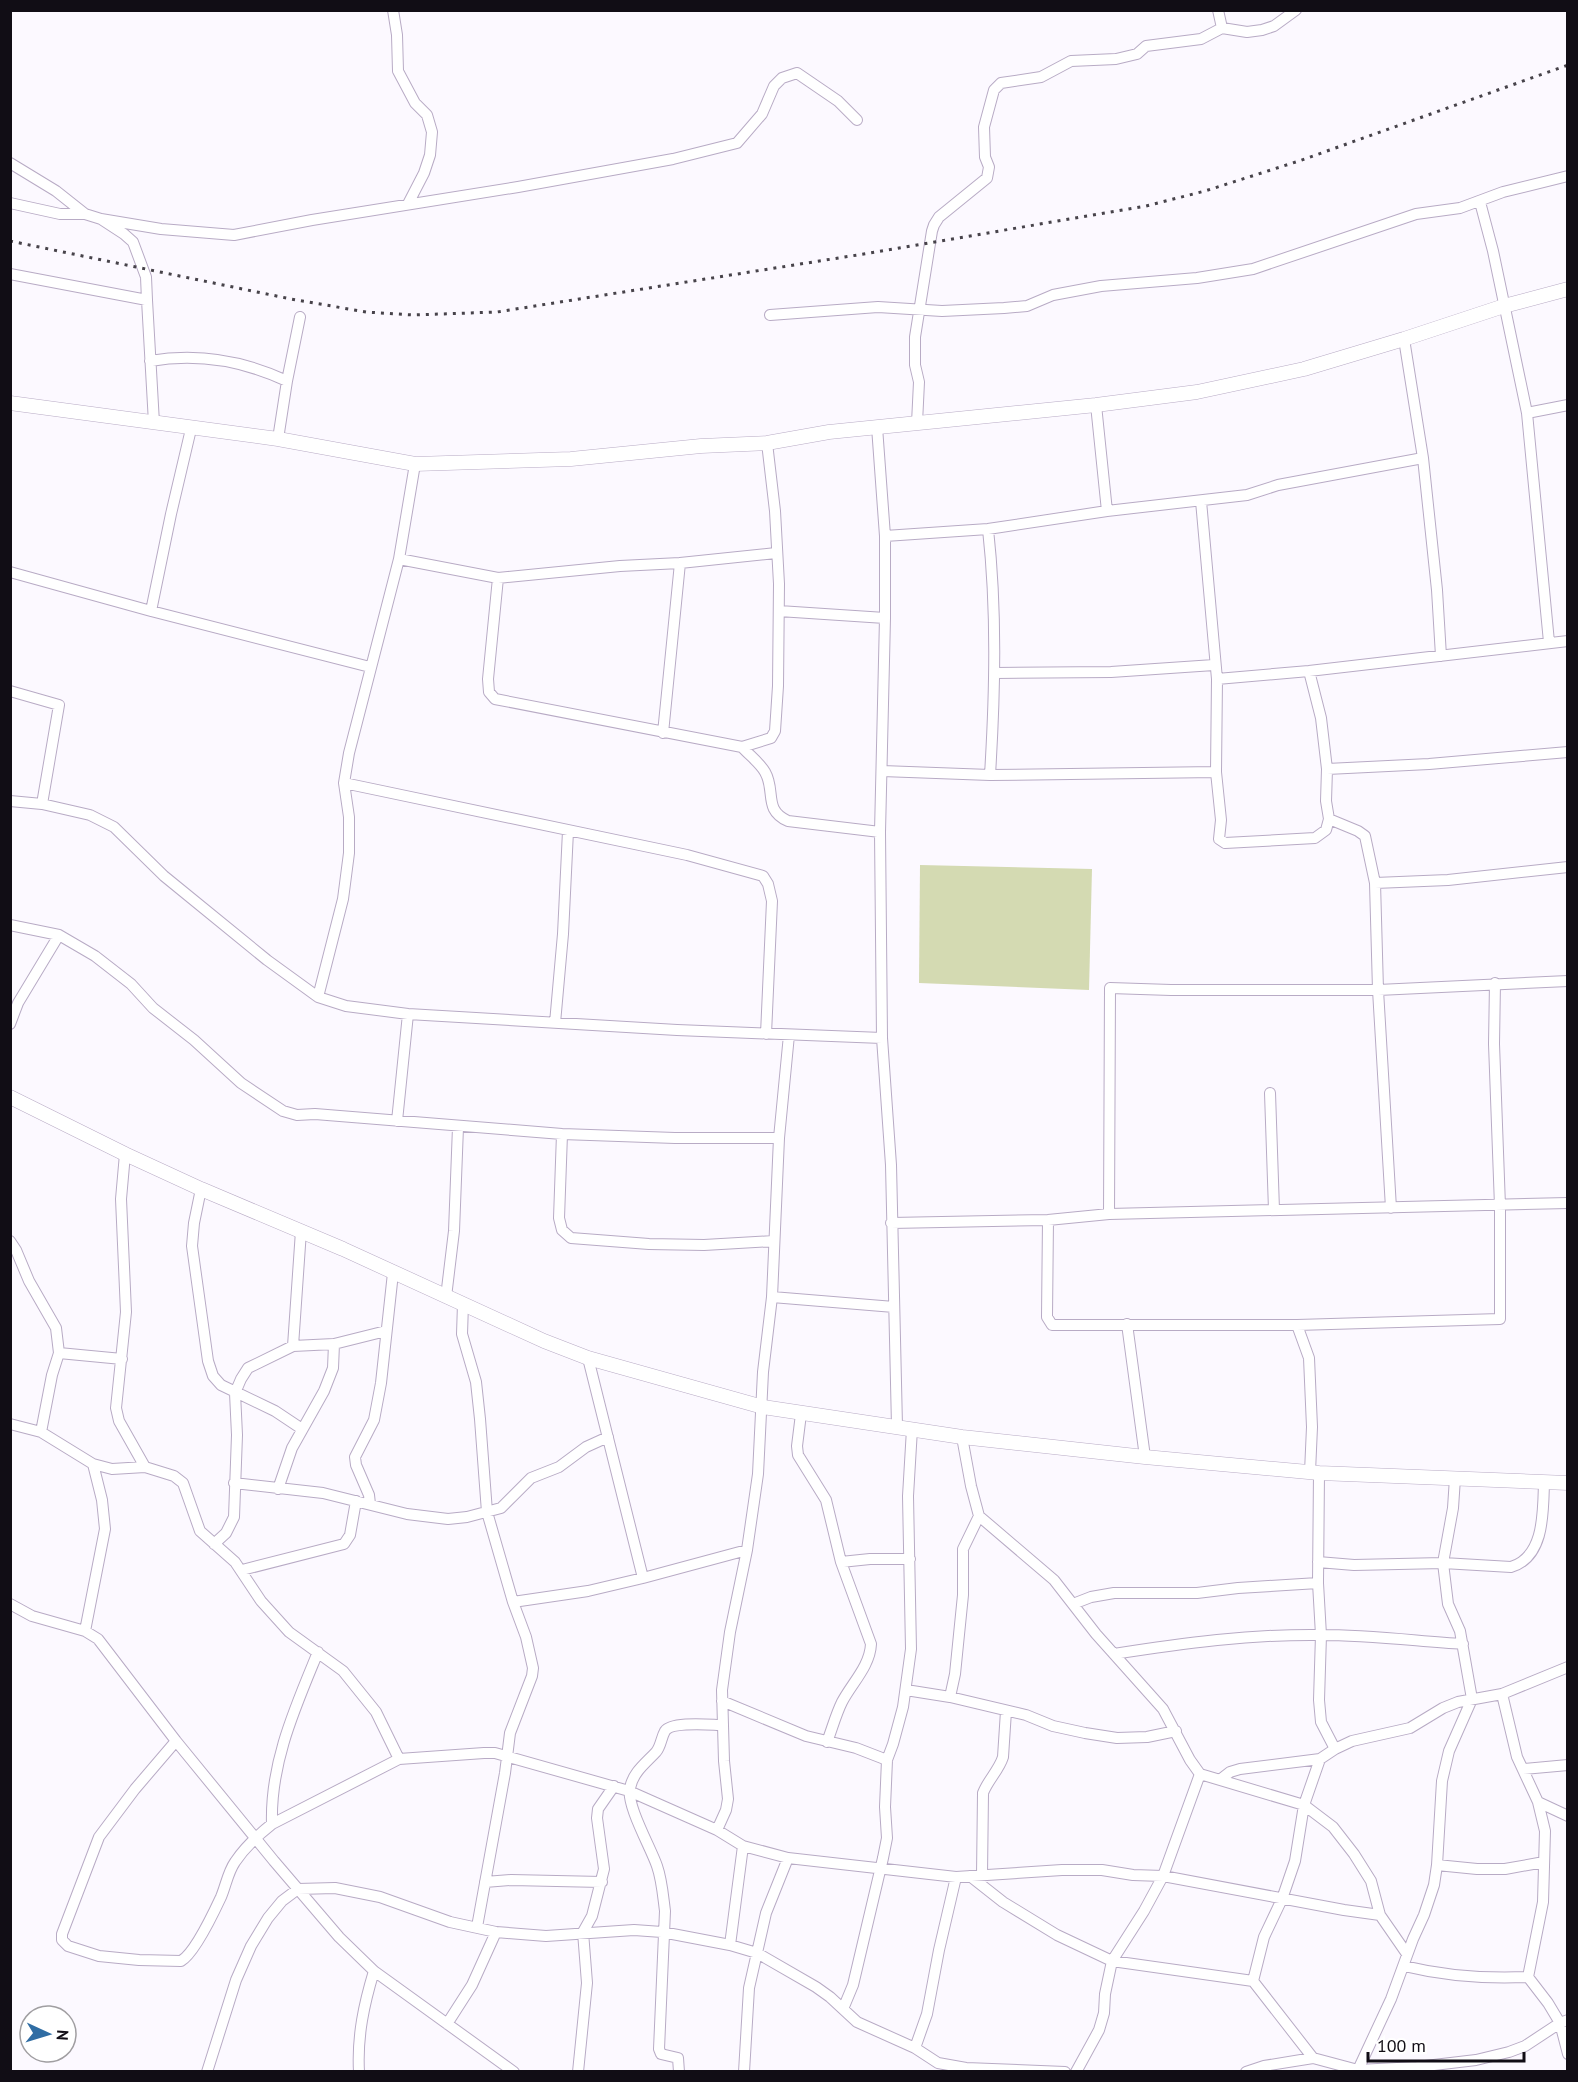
<svg xmlns="http://www.w3.org/2000/svg" width="1578" height="2082" font-family="'PT Sans',sans-serif">
<style>
.green{fill:#d4dab2}
.lines{fill:none;stroke-linecap:round;stroke-linejoin:round}
.street-casing{stroke:#b8abc5;stroke-width:12}
.secondary-casing{stroke:#b8abc5;stroke-width:15}
.street{stroke:#fff;stroke-width:10}
.secondary{stroke:#fff;stroke-width:14}
.rail{stroke:#47434a;stroke-width:3;stroke-dasharray:3 6;stroke-linecap:butt}
</style>
<rect width="100%" height="100%" fill="#fcf9ff"/>
<path class="green" d="M 920,865 L 1092,869 L 1089,990 L 919,983 Z"/>
<g class="lines">
<g class="street-casing">
<path id="street" d="M 393,10 L 397,35 L 398,71 L 415,103 L 427,115 L 432,132 L 430,155 L 424,173 L 408,204
M 1218,10 L 1222,28
M 10,163 L 56,191 L 85,214
M 1480,202 L 1493,251 L 1527,413 L 1549,642
M 10,203 L 60,214 L 85,214 L 101,219 L 124,234 L 133,242 L 146,277 L 147,300
M 101,219 L 161,229 L 234,235 L 312,220 L 518,187 L 673,159 L 737,143 L 762,114 L 774,86 L 782,78 L 797,73 L 838,101 L 857,120
M 10,274 L 147,300 L 154,423
M 770,315 L 878,307 L 942,311 L 1004,308 L 1027,306 L 1053,295 L 1101,286 L 1197,278 L 1253,269 L 1416,214 L 1460,208 L 1503,192 L 1568,176
M 150,361 C 197,353 244,361 287,381 L 278,439
M 287,381 L 300,317
M 1096,405 L 1107,511
M 1527,413 L 1568,405
M 917,423 L 919,382 L 915,365 L 915,337 L 932,231 L 934,225 L 939,217 L 987,178 L 989,167 L 985,157 L 984,127 L 994,90 L 1001,83 L 1041,77 L 1071,61 L 1116,59 L 1137,54 L 1146,46 L 1201,39 L 1222,28 L 1247,32 L 1262,30 L 1274,26 L 1296,10
M 877,427 L 885,536 L 885,618 L 880,832 L 882,1038 L 891,1165 L 897,1426
M 1423,458 L 1437,590 L 1441,656
M 1201,501 L 1217,679 L 1309,671 L 1568,641
M 988,529 C 997,611 995,693 990,775
M 885,536 L 988,529 L 1107,511 L 1247,495 L 1278,485 L 1423,458 L 1404,339
M 399,559 L 498,578 L 488,679 L 489,692 L 495,699 L 742,747 C 749,755 760,763 765,772 C 776,791 763,810 788,821 L 880,832
M 680,563 L 776,553
M 10,572 L 151,611 L 171,514 L 191,429
M 498,578 L 620,566 L 680,563 L 663,733
M 151,611 L 370,667
M 779,611 L 885,618
M 1309,671 L 1321,718 L 1327,769 L 1429,764 L 1568,752
M 995,673 L 1111,672 L 1214,665
M 10,691 L 59,705 L 42,804
M 742,747 L 771,738 L 775,731 L 778,686 L 779,584 L 775,511 L 767,443
M 1327,769 L 1326,801 L 1329,819 L 1358,831 L 1365,836 L 1375,883
M 882,771 L 990,775 L 1216,772 L 1217,679
M 1216,772 L 1221,820 L 1219,839 L 1225,843 L 1315,838 L 1326,830 L 1329,819
M 344,783 L 687,855 L 763,876 L 768,884 L 772,901 L 766,1034
M 10,801 L 42,804 L 90,815 L 114,827 L 164,876 L 267,960 L 318,997 L 346,1006 L 408,1014 L 677,1030 L 882,1038
M 10,925 L 59,935 L 95,956 L 131,984 L 153,1008 L 194,1040 L 241,1083 L 283,1111 L 297,1115 L 315,1114 L 562,1134 L 675,1138 L 779,1138
M 318,997 L 343,899 L 349,853 L 349,817 L 344,783 L 349,753 L 399,559 L 415,464
M 555,1023 L 563,934 L 568,831
M 10,1024 L 18,1003 L 59,935
M 789,1035 L 779,1138 L 772,1297 L 894,1307
M 1270,1093 L 1274,1210
M 397,1121 L 408,1014
M 562,1134 L 559,1218 L 562,1230 L 571,1238 L 649,1244 L 704,1245 L 773,1241
M 125,1154 L 121,1199 L 126,1312 L 116,1408 L 119,1421 L 145,1467
M 201,1189 L 194,1223 L 192,1246 L 208,1361 L 213,1376 L 221,1385 L 275,1411 L 302,1429
M 1391,1208 L 1378,990 L 1375,883 L 1448,880 L 1568,867
M 1109,1214 L 1110,988 L 1171,990 L 1378,990 L 1568,981
M 1048,1220 L 1047,1317 L 1052,1325 L 1297,1325 L 1500,1319 L 1500,1206 L 1494,1044 L 1495,983
M 891,1223 L 1048,1220 L 1109,1214 L 1568,1203
M 10,1241 L 16,1250 L 29,1281 L 56,1328 L 59,1353 L 52,1375 L 41,1432
M 446,1297 L 454,1231 L 458,1127
M 463,1304 L 462,1334 L 476,1382 L 480,1419 L 487,1512 L 513,1602 L 526,1637 L 533,1668 L 532,1676 L 510,1733 L 505,1773 L 477,1927
M 1127,1324 L 1145,1457
M 1297,1325 L 1309,1358 L 1312,1427 L 1310,1472
M 293,1346 L 301,1231
M 59,1353 L 122,1359
M 588,1358 L 643,1578
M 801,1414 L 797,1446 L 798,1455 L 826,1500 L 841,1562 L 870,1559 L 910,1559
M 10,1424 L 41,1432 L 93,1464 L 112,1469 L 145,1467 L 174,1476 L 183,1483 L 200,1531 L 235,1562 L 261,1601 L 289,1632 L 343,1671 L 376,1712 L 399,1759
M 962,1437 L 971,1486 L 979,1516 L 1054,1580 L 1096,1634 L 1163,1709 L 1190,1760 L 1200,1774 L 1304,1805 L 1333,1827 L 1354,1854 L 1371,1881 L 1380,1915
M 1319,1473 L 1318,1583 L 1321,1635 L 1319,1700 L 1321,1722 L 1335,1749
M 234,1483 L 323,1493 L 407,1514 L 448,1519 L 467,1517 L 501,1508 L 531,1478 L 559,1467 L 586,1447 L 608,1437
M 278,1489 L 292,1448 L 324,1391 L 333,1368 L 334,1344
M 370,1504 L 369,1495 L 356,1465 L 355,1457 L 374,1420 L 381,1383 L 393,1273
M 214,1544 L 226,1533 L 234,1517 L 237,1435 L 235,1393 L 241,1379 L 248,1368 L 293,1346 L 334,1344 L 386,1331
M 1318,1562 L 1354,1565 L 1443,1563 L 1511,1567 C 1545,1557 1543,1511 1544,1482
M 242,1570 L 344,1544 L 350,1535 L 356,1501
M 513,1602 L 588,1591 L 643,1578 L 747,1550
M 10,1604 L 32,1616 L 85,1631 L 98,1639 L 176,1741 L 274,1861 L 339,1937 L 374,1971 L 514,2072
M 1073,1604 L 1091,1597 L 1114,1593 L 1197,1593 L 1238,1588 L 1318,1583
M 85,1631 L 105,1529 L 102,1500 L 93,1464
M 1114,1654 C 1183,1643 1251,1634 1321,1635 C 1368,1635 1416,1641 1463,1644
M 906,1690 L 950,1697 L 1026,1715 L 1053,1726 L 1085,1733 L 1117,1738 L 1147,1737 L 1176,1731
M 1502,1694 L 1517,1757 L 1538,1802 L 1545,1831 L 1543,1902 L 1528,1977 L 1548,2003 L 1560,2023 L 1568,2054
M 950,1697 L 955,1674 L 963,1595 L 963,1549 L 979,1516
M 722,1701 L 806,1736 L 856,1748 L 887,1760
M 176,1741 L 135,1789 L 99,1837 L 62,1934 L 62,1940 L 68,1946 L 99,1956 L 139,1960 L 181,1961 C 195,1953 214,1912 221,1897 C 226,1885 228,1872 235,1862 C 245,1847 258,1835 272,1824 L 399,1759 L 484,1753 L 495,1753 L 629,1791 L 717,1830 L 743,1846 L 788,1858 L 956,1877 L 1062,1870 L 1102,1870 L 1133,1875 L 1163,1876 L 1344,1910 L 1380,1915 L 1407,1954
M 827,1742 C 832,1729 836,1714 842,1702 C 852,1683 870,1666 871,1644 L 841,1562
M 1523,1769 L 1568,1765
M 1221,1779 L 1230,1772 L 1240,1769 L 1320,1759
M 1538,1802 L 1568,1816
M 272,1824 C 270,1763 295,1708 318,1652
M 717,1830 L 726,1810 L 728,1799 L 724,1761 L 722,1690 L 730,1632 L 747,1550 L 758,1474 L 763,1372 L 772,1297
M 1437,1865 L 1477,1869 L 1505,1869 L 1544,1862
M 982,1875 L 983,1793 C 988,1780 999,1770 1003,1757 L 1006,1711
M 970,1876 L 1003,1902 L 1057,1935 L 1112,1961 L 1253,1981 L 1313,2058 L 1358,2070 L 1417,2067 L 1476,2060 L 1509,2052 L 1525,2046 L 1560,2023 L 1568,2020
M 485,1882 L 511,1880 L 602,1882
M 730,1945 L 743,1846
M 1404,1966 C 1445,1976 1485,1979 1528,1977
M 1253,1981 L 1264,1937 L 1282,1899 L 1295,1861 L 1304,1805 L 1320,1759 L 1335,1749 L 1352,1741 L 1410,1728 L 1443,1708 L 1458,1702 L 1502,1694 L 1568,1667
M 843,2009 L 853,1985 L 883,1858 L 887,1838 L 885,1807 L 887,1760 L 893,1744 L 903,1707 L 911,1649 L 908,1496 L 912,1429
M 447,2024 L 472,1985 L 496,1932
M 915,2048 L 927,2014 L 939,1950 L 956,1877
M 207,2072 L 236,1980 L 251,1946 L 268,1918 L 282,1901 L 298,1889 L 335,1888 L 380,1897 L 450,1922 L 496,1932 L 546,1936 L 634,1930 L 662,1932 L 730,1945 L 757,1953 L 816,1987 L 830,1997 L 857,2022 L 915,2048 L 938,2063 L 966,2068 L 1065,2072
M 359,2072 C 357,2036 364,2004 374,1971
M 578,2072 L 587,1983 L 583,1932 L 592,1916 L 604,1869 L 597,1818 L 598,1809 L 614,1786
M 679,2072 L 678,2058 L 661,2054 L 659,2049 L 665,1911 C 663,1896 662,1880 657,1866 C 651,1848 626,1805 630,1788 C 633,1772 646,1763 656,1752 C 661,1746 661,1738 665,1731 C 672,1721 711,1725 723,1725
M 744,2072 L 749,1988 L 766,1913 L 788,1858
M 1076,2072 L 1099,2030 L 1104,2013 L 1105,1994 L 1112,1961 L 1144,1911 L 1163,1876 L 1200,1774
M 1246,2072 L 1264,2066 L 1313,2058
M 1357,2072 L 1391,1999 L 1413,1939 L 1424,1915 L 1434,1885 L 1437,1865 L 1442,1781 L 1449,1751 L 1472,1699 L 1460,1631 L 1448,1604 L 1443,1563 L 1453,1508 L 1455,1478"/>
</g>
<g class="secondary-casing">
<path id="secondary" d="M 10,403 L 278,439 L 415,464 L 571,459 L 701,446 L 767,443 L 829,432 L 1096,405 L 1197,392 L 1304,369 L 1404,339 L 1504,306 L 1568,289
M 10,1097 L 125,1154 L 201,1189 L 343,1249 L 544,1341 L 588,1358 L 763,1407 L 962,1437 L 1145,1457 L 1319,1473 L 1568,1483"/>
</g>
<use href="#street" class="street"/>
<use href="#secondary" class="secondary"/>
<path class="rail" d="M 10,241 L 291,299 L 366,312 L 413,315 L 497,312 L 870,253 L 1146,206 L 1205,191 L 1299,161 L 1568,65"/>
</g>
<rect width="1578" height="2082" fill="none" stroke="#110d15" stroke-width="24"/>
<g transform="translate(48 2034) rotate(94)"><circle r="28" fill="#ffffff" stroke="#a09ea1" stroke-width="1.5"/>
<path d="M0-4.5L10 22L0 15L-10 22Z" fill="#306da4"/>
<text y="-9" font-size="16" font-weight="bold" text-anchor="middle" fill="#110d15">N</text>
</g>
<path d="M1368 2052v9h156v-9" fill="none" stroke="#110d15" stroke-width="3"/>
<text x="1377" y="2052" font-size="18" fill="#110d15" stroke="#ffffff" stroke-width="4.5" paint-order="stroke">100 m</text>
</svg>
